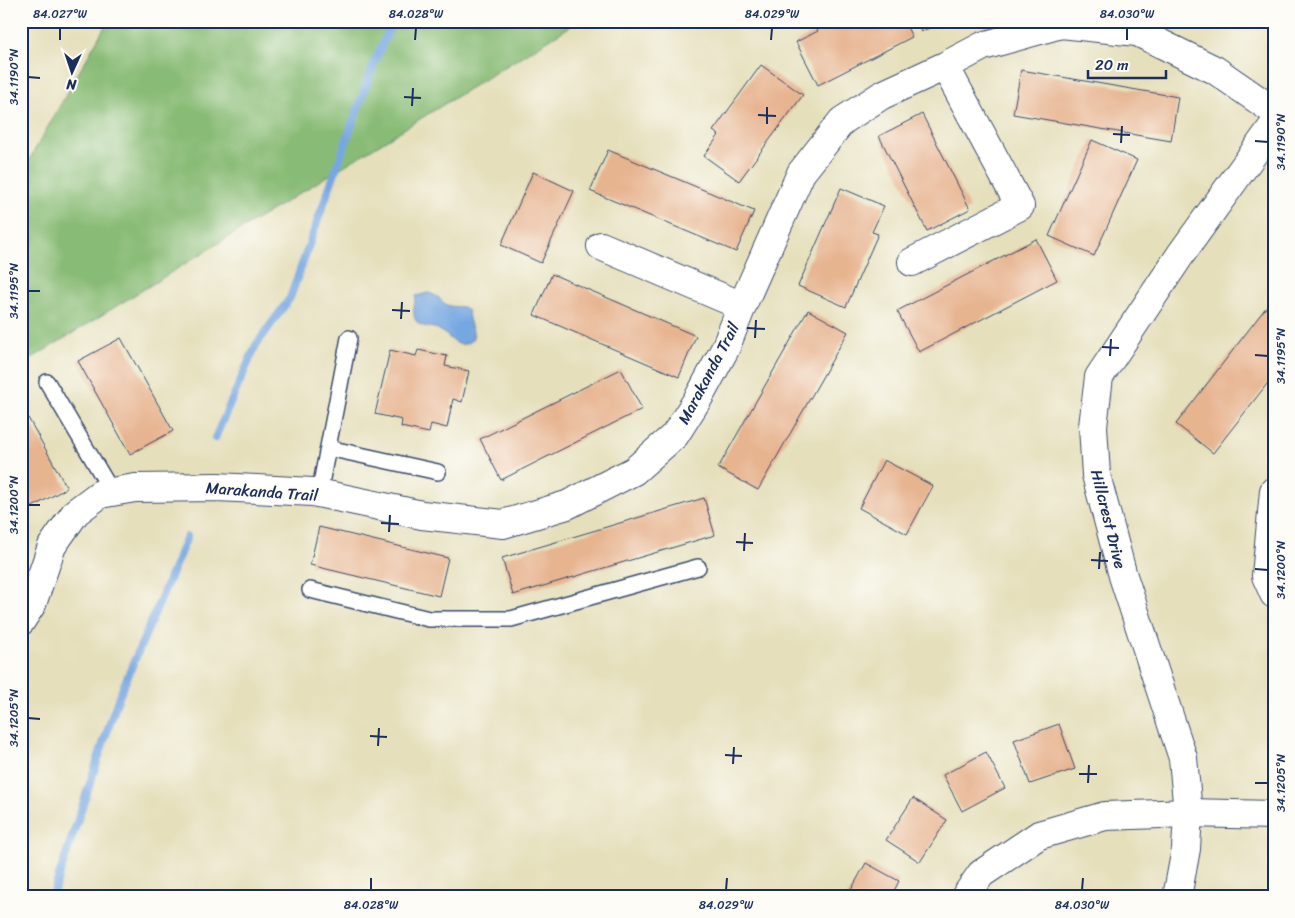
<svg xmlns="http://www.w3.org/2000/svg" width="1295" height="918" font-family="Sriracha,sans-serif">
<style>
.forest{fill:#88bb75;stroke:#52756a}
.water{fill:#77a7e1;stroke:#496ba0}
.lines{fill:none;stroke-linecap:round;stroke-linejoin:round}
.stream{stroke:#77a7e1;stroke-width:8}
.building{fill:#e7b490}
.lane-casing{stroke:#39496c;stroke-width:18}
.street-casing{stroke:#39496c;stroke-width:30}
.secondary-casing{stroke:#39496c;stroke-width:30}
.lane{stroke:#fff;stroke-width:15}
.street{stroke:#fff;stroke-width:28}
.secondary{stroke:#fff;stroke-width:28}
.ticks{fill:none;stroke:#1b2f5e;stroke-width:2}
.labels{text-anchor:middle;stroke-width:5;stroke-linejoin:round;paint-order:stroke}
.street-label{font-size:16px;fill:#1b2f5e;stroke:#fdfcf7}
.neatline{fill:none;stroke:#1b2f5e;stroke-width:2}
.ticks-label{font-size:12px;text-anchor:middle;fill:#1b2f5e}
</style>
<rect width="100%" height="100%" fill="#fdfcf7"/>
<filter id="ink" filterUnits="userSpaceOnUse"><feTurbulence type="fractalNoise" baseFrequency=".02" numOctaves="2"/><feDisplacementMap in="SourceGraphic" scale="10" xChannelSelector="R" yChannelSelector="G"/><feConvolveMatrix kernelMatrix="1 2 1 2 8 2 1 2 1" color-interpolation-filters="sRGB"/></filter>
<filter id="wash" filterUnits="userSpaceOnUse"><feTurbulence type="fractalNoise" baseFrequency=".0096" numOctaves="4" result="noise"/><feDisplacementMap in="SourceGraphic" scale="20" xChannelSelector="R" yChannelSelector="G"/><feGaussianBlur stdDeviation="1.12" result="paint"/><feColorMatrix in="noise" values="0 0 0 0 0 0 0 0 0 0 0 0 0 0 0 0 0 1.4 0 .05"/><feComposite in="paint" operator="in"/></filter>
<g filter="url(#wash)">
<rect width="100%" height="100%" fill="#e5dfbb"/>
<path class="forest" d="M 108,21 L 579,21 L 21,365 L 21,174 Z"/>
<path class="water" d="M 428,293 C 433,294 437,296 441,300 C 442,301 445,304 447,305 C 453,308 460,305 465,308 C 469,311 468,314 469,319 C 471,328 480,340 464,344 C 455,347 445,331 435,328 C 429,327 421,327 417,322 C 411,315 415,304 416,296 Z"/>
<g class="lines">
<path class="stream" d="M 215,438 L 256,345 L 290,298 L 374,63 L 393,21
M 52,897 L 118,699 L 187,537"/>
</g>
<g id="blocks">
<path class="building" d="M 825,21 L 904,21 L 912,37 L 818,85 L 796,42 L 818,31 L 815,26 Z
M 916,21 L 942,21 L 921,32 Z
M 761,65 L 803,95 L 739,181 L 704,156 L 719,135 L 713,131 Z
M 1021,70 L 1178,97 L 1171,141 L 1013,114 Z
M 922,114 L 970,209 L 927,231 L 879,136 Z
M 1092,140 L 1137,160 L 1094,256 L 1049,236 Z
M 608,150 L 754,211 L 736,252 L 590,191 Z
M 533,172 L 574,191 L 541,263 L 501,245 Z
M 841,188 L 884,206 L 872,232 L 878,234 L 846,307 L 798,286 Z
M 1036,239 L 1057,280 L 919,352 L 897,311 Z
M 552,274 L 696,336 L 679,377 L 534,315 Z
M 1274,297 L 1274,375 L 1213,453 L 1176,424 Z
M 808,310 L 848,332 L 758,490 L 718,468 Z
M 121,338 L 173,431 L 130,454 L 78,361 Z
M 390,350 L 416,356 L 418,350 L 447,356 L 445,366 L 469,371 L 462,402 L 453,399 L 447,428 L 431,424 L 429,433 L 401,427 L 402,420 L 375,414 Z
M 621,369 L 642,409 L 501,480 L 480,439 Z
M 21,405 L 67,488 L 25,511 L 21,505 Z
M 884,460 L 933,486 L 907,534 L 859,508 Z
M 704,498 L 715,535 L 513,595 L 502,558 Z
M 319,527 L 448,558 L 439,596 L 310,565 Z
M 1059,724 L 1075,769 L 1030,784 L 1014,740 Z
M 986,752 L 1005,788 L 962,811 L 943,775 Z
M 913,798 L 947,820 L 920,862 L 886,840 Z
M 866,863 L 899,881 L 891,897 L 847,897 Z"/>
</g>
</g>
<g filter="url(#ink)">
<use href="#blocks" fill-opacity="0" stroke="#39496c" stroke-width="1"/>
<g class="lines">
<g class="lane-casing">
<path id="lane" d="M 47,382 L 112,492
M 328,448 L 438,472
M 319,494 L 349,338
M 310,590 L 429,619 L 511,619 L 698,567"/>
</g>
<g class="street-casing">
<path id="street" d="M 601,246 L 742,306 L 801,173 L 842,121 L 882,95 L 945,66 L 983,46 L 1061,24 L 1137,32 L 1215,70 L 1274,111
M 912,262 L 1020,206 L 945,66
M 1274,491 L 1266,576 L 1274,594
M 21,621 L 32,604 L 52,546 L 76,512 L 100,494 L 135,488 L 217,487 L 313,492 L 422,515 L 503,524 L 567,505 L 634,471 L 675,435 L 699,397 L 725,349 L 742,306
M 965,897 L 981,874 L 1039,835 L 1105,816 L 1188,813 L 1274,815"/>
</g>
<g class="secondary-casing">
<path id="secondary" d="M 1177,897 L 1186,849 L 1188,813 L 1183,758 L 1123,576 L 1096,475 L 1093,426 L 1099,377 L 1181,254 L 1274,125"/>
</g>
<use href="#lane" class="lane"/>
<use href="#street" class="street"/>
<use href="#secondary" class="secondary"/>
</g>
</g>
<path class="ticks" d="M 60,40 L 60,28M 415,40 L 416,28M 771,40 L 772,28M 1127,40 L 1127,28M 28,77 L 40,78M 404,97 L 421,98M 412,106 L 413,88M 758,115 L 776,116M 767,124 L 767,107M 1113,134 L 1130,135M 1255,141 L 1268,142M 1121,143 L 1122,126M 28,291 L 40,291M 392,310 L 410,311M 401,319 L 402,302M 747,328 L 765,329M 755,338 L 756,320M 1102,347 L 1119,348M 1255,355 L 1268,356M 1110,356 L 1111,339M 28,505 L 40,505M 381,523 L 399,524M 389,532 L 390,515M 736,542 L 753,543M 744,551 L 745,533M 1091,560 L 1108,561M 1099,569 L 1100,552M 1255,569 L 1268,570M 28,718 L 40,719M 370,736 L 387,737M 378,746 L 379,728M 725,755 L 742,756M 733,764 L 734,747M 1079,774 L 1097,774M 1088,783 L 1089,765M 1255,783 L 1268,783M 371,890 L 371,878M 726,890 L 727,878M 1082,890 L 1083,878"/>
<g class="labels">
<g class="street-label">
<text transform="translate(708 373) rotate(-62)" y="6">Marakanda Trail</text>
<text transform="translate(262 491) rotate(4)" y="6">Marakanda Trail</text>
<text transform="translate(1109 519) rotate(76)" y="6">Hillcrest Drive</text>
</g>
</g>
<rect width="1295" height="918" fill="none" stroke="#fdfcf7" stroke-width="55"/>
<g transform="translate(72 72) rotate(183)" stroke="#fdfcf7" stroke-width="4" paint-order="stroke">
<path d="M0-4L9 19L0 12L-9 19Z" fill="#1b2f5e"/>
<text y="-8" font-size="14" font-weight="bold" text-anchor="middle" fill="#1b2f5e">N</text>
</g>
<path d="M1088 70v8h78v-8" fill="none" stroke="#1b2f5e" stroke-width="2.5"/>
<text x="1095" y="70" font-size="15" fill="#1b2f5e" stroke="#fdfcf7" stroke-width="4" paint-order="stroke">20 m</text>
<rect x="28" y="28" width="1240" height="862" class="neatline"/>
<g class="ticks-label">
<text x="60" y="18">84.027°W</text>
<text x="416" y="18">84.028°W</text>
<text x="772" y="18">84.029°W</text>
<text x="1127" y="18">84.030°W</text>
<text transform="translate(14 77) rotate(-90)" y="4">34.1190°N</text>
<text transform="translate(1281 142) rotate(-90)" y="4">34.1190°N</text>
<text transform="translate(14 291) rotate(-90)" y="4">34.1195°N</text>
<text transform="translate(1281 356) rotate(-90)" y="4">34.1195°N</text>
<text transform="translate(14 505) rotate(-90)" y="4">34.1200°N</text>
<text transform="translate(1281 570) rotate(-90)" y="4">34.1200°N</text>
<text transform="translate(14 718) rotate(-90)" y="4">34.1205°N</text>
<text transform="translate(1281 783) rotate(-90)" y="4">34.1205°N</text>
<text x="371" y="909">84.028°W</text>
<text x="726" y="909">84.029°W</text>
<text x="1082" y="909">84.030°W</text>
</g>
</svg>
